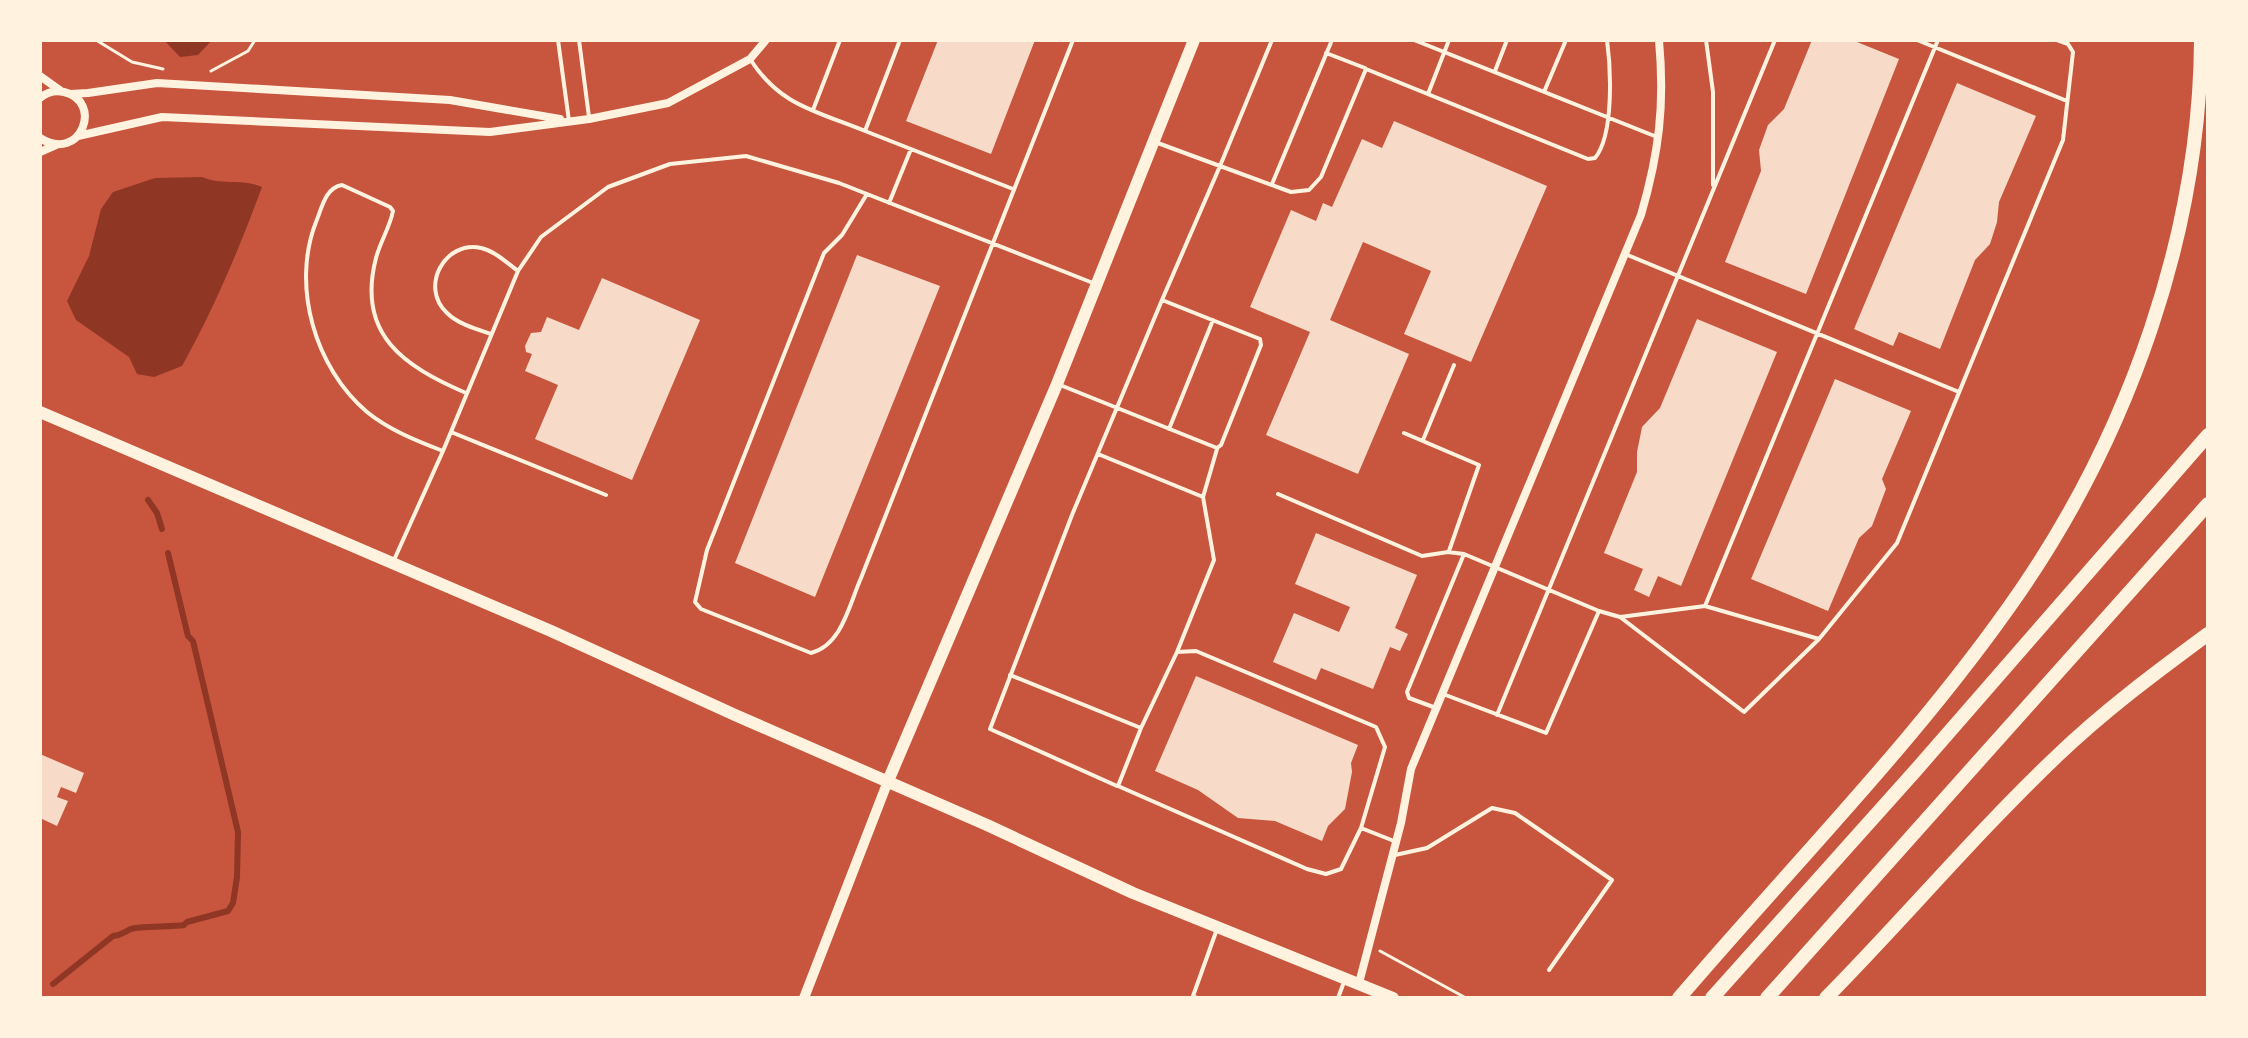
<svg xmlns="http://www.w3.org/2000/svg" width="2248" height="1038" font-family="Arial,sans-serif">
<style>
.water{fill:#8f3625}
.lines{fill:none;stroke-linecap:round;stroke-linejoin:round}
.stream{stroke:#8f3625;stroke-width:6}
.building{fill:#f7dbc8}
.path{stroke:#fff3e0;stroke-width:3}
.service{stroke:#fff3e0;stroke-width:4}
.minor{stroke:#fff3e0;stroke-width:8}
.tertiary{stroke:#fff3e0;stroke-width:10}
.secondary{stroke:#fff3e0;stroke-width:12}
.motorway{stroke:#fff3e0;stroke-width:14}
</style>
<rect width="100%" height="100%" fill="#c8553d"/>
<path class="water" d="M 164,40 L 212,40 L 198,55 L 180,57 Z
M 202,177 C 223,186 242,178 262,187 C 239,249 214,309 182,366 L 154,377 L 137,374 L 129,357 L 76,320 L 67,301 L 89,256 L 101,209 L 113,192 L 155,178 Z"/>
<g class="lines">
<path class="stream" d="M 148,500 L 157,513 L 162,529
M 53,984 L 113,936 C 122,935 124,932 131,929 C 138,926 173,927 184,925 L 187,922 L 228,911 L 233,903 L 237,877 L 238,832 L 193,641 L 188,636 L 168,553"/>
</g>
<path class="building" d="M 938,40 L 1035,40 L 991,154 L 906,121 Z
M 1812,40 L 1852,40 L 1899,59 L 1806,294 L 1725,262 L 1761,171 L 1759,150 L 1768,125 L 1784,109 Z
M 1957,83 L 2036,116 L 1999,202 L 1997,222 L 1990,244 L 1975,260 L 1940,349 L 1899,332 L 1893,346 L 1854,329 Z
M 1394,121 L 1547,186 L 1471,362 L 1404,334 L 1431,271 L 1363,242 L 1330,320 L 1409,354 L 1358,474 L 1266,435 L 1310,332 L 1250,307 L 1291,210 L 1316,221 L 1323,203 L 1332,207 L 1362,139 L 1382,148 Z
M 857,255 L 940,286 L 815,597 L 735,563 Z
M 602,278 L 700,320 L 632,480 L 535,439 L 558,385 L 525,371 L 532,354 L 526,352 L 525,346 L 531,333 L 541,332 L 547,317 L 579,330 Z
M 1697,319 L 1777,352 L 1681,586 L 1658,576 L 1649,597 L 1634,590 L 1643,569 L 1604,553 L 1637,472 L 1637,452 L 1642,427 L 1660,408 Z
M 1835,379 L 1911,411 L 1882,479 L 1886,489 L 1872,526 L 1859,538 L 1828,611 L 1751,579 Z
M 1316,533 L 1417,575 L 1395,628 L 1408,634 L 1400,651 L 1390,647 L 1373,689 L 1321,668 L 1316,680 L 1273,662 L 1294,613 L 1339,632 L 1350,607 L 1295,584 Z
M 1196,676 L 1358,745 L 1351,763 L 1352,772 L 1345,809 L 1328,826 L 1322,841 L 1275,821 L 1238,818 L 1198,790 L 1155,771 Z
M 40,754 L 84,773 L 76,793 L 61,787 L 57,797 L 68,801 L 57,826 L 40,818 Z"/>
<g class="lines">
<path class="path" d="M 96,40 L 132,62 L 163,69
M 211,71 L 248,51 L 255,40
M 1380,951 L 1466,998"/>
<path class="service" d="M 558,40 L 569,121
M 579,40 L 589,117
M 1414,40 L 1657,137
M 1706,40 L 1713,92 L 1713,185
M 1917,40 L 2067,101
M 1326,53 L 1365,68
M 750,59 C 780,106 816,111 865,131 L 900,40
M 1495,71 L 1507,40
M 1544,92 L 1566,40
M 1428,94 L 1449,40
M 813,110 L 840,40
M 865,131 L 1013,189
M 1155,142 L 1220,166 L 1272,40
M 1272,184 L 1332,40
M 867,194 L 842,235 L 824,253 L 707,550 L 695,602 L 701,609 L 811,653 C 842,645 849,605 861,578 L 1073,40
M 889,203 L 911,149
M 1625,254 L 1959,392
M 491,334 C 476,329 458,324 447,313 C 419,287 445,240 481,248 C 495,251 507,263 518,271
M 1060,385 L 1217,448 L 1221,445 L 1261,345 L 1260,339 L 1162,300 L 1220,166 L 1291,192 L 1309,190 L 1321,177 L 1366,69 L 1588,159 L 1595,158 C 1614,135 1611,69 1607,40
M 1169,429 L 1213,320
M 451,432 L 606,495
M 1404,433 L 1479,465 L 1449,551
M 1423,440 L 1454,365
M 443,451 C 417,441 389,430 367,412 C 315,368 291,286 316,222 C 322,208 325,188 342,185 L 390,207 L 393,211 C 390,227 380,242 376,258 C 356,335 404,366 466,393
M 1098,454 L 1203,497
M 1278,494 L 1422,556 L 1448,552 L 1464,554 L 1599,611 L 1620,617 L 1705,606 L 1819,639 L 1897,543 L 2063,140 L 2073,52 L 2068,44 L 2057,40
M 394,560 L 443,451 L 518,271 L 541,237 L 608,187 L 670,164 L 746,156 L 839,183 L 1093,283
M 1705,606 L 1938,40
M 1620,617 L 1744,712 L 1819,639
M 1177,652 L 1214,560 L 1203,497 L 1217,449
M 1010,675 L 1141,728
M 1443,694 L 1546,733 L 1599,611
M 1436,708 L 1409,698 L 1407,692 L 1464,554
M 1497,715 L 1775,40
M 1117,786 L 990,729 L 1072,515 L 1162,300
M 1361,828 L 1341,869 L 1326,874 L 1307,869 L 1118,786 L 1141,728 L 1177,652 L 1196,651 L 1376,727 L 1385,747 L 1361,828 L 1394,841
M 1395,855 L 1427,848 L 1492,808 L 1515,813 L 1612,880 L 1549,970
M 1197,998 L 1193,996 L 1217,929
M 1338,998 L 1344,982"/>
<path class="minor" d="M 40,76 L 61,91
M 70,94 L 88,93 L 157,83 L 450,100 L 560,119
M 40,98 C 47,92 55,90 64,92 C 104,101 81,164 40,138
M 78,136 L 162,117 L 490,132 L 589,119 L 668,103 L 750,59 L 766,40
M 40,152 L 56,145
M 1359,983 L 1401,823 L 1411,769 L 1641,215 C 1659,153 1665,105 1659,40"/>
<path class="tertiary" d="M 804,998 L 888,781"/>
<path class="secondary" d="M 40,412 L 551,631 L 735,715 L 987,825 L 1133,893 L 1393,998
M 888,781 L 1057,384 L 1194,40"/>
<path class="motorway" d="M 1679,998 C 1794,863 1920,737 2021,590 C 2129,432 2200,233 2201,40
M 1712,998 L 1916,770 L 2208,435
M 1767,998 L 2208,504
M 1826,998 C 1904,919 1976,833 2057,756 C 2104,711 2155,673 2208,634"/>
</g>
<rect width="2248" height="1038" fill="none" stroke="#fff3e0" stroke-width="84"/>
</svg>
